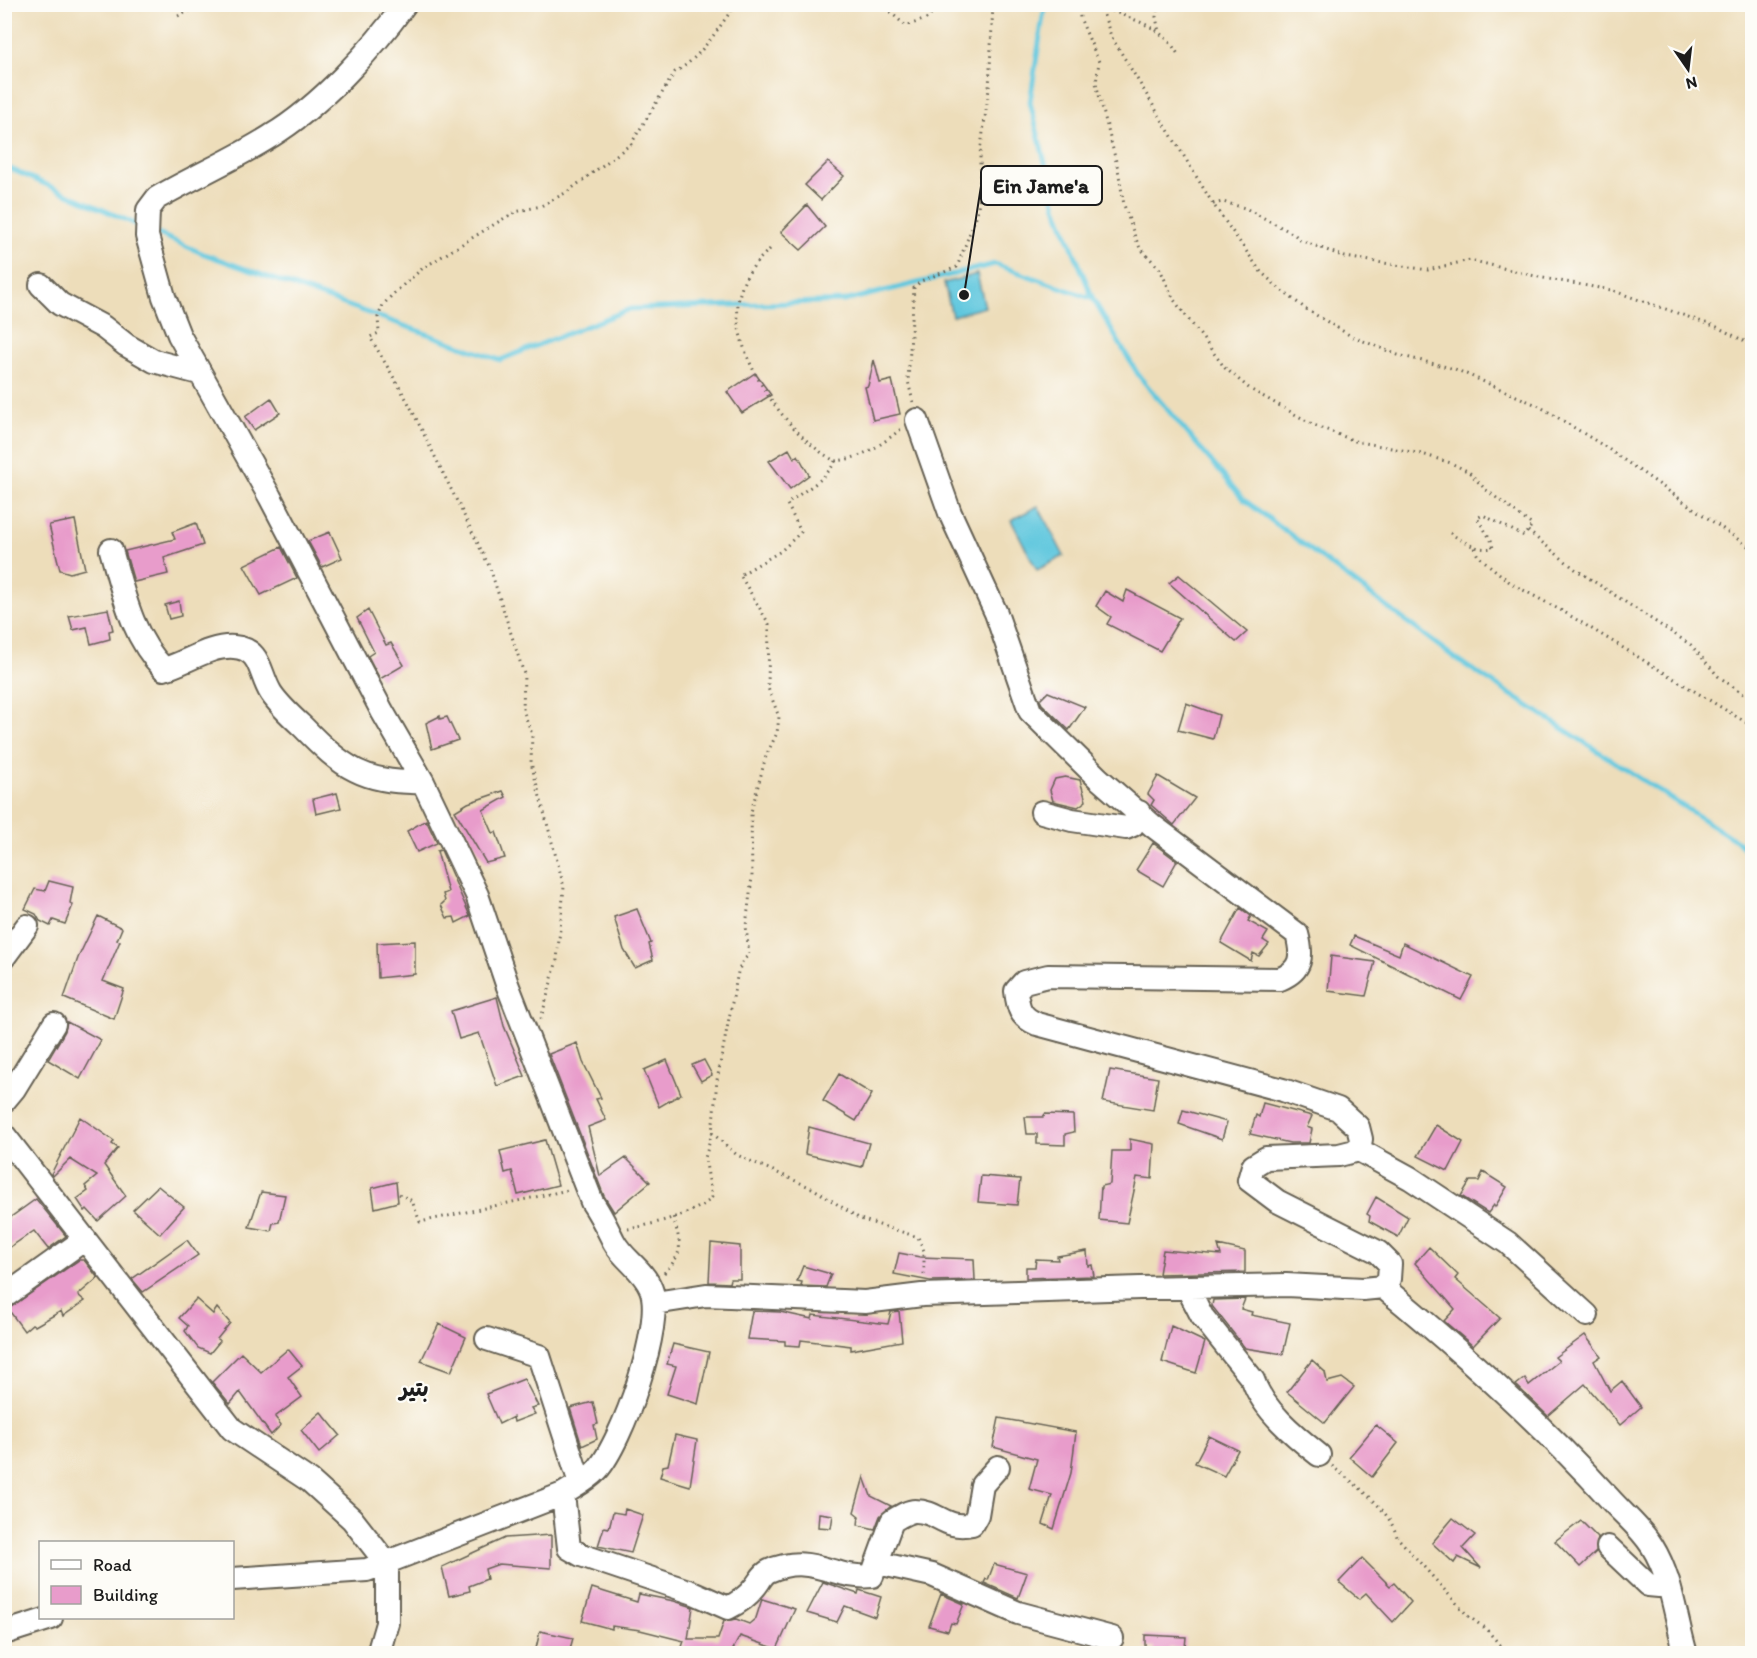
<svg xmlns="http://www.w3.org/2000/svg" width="1757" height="1658" font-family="Itim,'Playpen Sans Arabic',sans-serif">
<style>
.water{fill:#61c7de;stroke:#3e727d;stroke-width:1.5}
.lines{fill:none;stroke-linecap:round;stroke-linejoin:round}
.stream{stroke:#61c7de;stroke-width:5}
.building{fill:#e89ccb}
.minor-casing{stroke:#656053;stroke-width:26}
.path{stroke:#656053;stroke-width:3;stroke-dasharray:1.5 4.5;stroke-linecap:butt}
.minor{stroke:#fff;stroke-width:22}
.labels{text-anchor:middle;stroke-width:4.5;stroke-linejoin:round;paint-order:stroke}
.quarter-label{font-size:22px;font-weight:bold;fill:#1c1c1c;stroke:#fdfcf7}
.leader{fill:none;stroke:#1c1c1c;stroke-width:2}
.callout-dot{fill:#1c1c1c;stroke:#fdfcf7;stroke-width:2}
.callout{fill:#fdfcf7;stroke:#1c1c1c;stroke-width:2}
.callout-label{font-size:21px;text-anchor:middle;font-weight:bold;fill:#1c1c1c}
</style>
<rect width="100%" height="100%" fill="#fdfcf7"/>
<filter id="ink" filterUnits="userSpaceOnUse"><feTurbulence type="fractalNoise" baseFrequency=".0167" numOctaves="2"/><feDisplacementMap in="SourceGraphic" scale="12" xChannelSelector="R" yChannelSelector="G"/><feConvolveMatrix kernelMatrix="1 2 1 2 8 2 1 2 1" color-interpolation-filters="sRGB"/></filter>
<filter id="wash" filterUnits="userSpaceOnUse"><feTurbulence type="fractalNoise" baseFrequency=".008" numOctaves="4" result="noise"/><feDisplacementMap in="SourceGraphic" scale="24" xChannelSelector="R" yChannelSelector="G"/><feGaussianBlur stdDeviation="1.35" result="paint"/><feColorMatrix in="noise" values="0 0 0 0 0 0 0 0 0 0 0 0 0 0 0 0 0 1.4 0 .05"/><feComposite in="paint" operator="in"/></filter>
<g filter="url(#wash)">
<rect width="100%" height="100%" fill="#edddba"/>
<path class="water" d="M 977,274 L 985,307 L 952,316 L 944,283 Z
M 1038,506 L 1064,556 L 1037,570 L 1011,520 Z"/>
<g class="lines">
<path class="stream" d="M 1047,4 L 1043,16 L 1030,102 L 1056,207 L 1093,299 L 1139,376 L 1243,499 L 1459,661 L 1735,840 L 1752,854
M 4,166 L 140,226
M 154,232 L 204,254 L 500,360 L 630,309 L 844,301 L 995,264 L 1093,299"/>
</g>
<g id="blocks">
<path class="building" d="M 828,162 L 844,176 L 821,200 L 805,185 Z
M 807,205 L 825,227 L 801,250 L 781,232 Z
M 874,360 L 880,383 L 892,380 L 900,414 L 873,420 L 865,387 L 868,386 Z
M 755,373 L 771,395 L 742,413 L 727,392 Z
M 271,398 L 280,413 L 254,430 L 245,417 Z
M 789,449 L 794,458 L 798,455 L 809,475 L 790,489 L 769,461 Z
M 75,520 L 85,569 L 70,573 L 60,570 L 49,525 Z
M 196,523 L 203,545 L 164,558 L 168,574 L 134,582 L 125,551 L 175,539 L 172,532 Z
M 330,532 L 342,558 L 322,567 L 308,541 Z
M 281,547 L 297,578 L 261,595 L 244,565 Z
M 1179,575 L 1247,632 L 1236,642 L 1169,583 Z
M 1127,590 L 1180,618 L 1160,651 L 1107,624 L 1111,617 L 1096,606 L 1105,591 L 1123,602 Z
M 179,601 L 181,616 L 169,619 L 165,605 Z
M 108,609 L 113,630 L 109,631 L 110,639 L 91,644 L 87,627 L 73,630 L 69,616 Z
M 368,610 L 386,645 L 391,643 L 404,665 L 380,679 L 368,656 L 374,652 L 357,618 Z
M 1048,692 L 1085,707 L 1069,730 L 1042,704 L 1040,700 Z
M 1186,703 L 1219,715 L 1213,739 L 1178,730 Z
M 440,716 L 440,719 L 447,717 L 458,740 L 432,749 L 426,723 Z
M 1158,776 L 1195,798 L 1174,825 L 1151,805 L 1154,800 L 1148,794 Z
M 1065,777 L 1080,780 L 1086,801 L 1078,807 L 1053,801 L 1050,790 L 1055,779 Z
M 503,791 L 506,797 L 483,810 L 493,833 L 496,832 L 505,858 L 486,863 L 455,811 L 468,803 Z
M 337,793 L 341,808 L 316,814 L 313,799 Z
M 426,820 L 437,843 L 417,852 L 407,831 Z
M 1153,843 L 1177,861 L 1163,886 L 1136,870 Z
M 441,850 L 470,916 L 456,923 L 454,917 L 447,918 L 441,905 L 445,901 L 443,894 L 448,892 L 437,851 Z
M 49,881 L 73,887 L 70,903 L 73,905 L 65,924 L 53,920 L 50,926 L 40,921 L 36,914 L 25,909 L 35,889 L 45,891 Z
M 1240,908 L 1251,916 L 1248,921 L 1268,932 L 1263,940 L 1269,944 L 1259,956 L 1253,953 L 1251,961 L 1221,943 Z
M 637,909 L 651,943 L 649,944 L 653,960 L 635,968 L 624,950 L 614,917 Z
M 98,916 L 122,928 L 117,940 L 120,941 L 103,981 L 124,989 L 114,1019 L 64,998 L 78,958 Z
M 1354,936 L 1399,955 L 1403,943 L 1473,977 L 1461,1000 L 1350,945 Z
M 415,941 L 415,974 L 378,978 L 377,943 Z
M 1331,956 L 1375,962 L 1366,996 L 1328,991 Z
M 497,997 L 504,1026 L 525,1076 L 497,1086 L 479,1033 L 459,1039 L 451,1011 Z
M 67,1022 L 101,1040 L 80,1079 L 48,1060 L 65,1031 Z
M 577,1043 L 583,1062 L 601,1098 L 596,1099 L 606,1120 L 588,1127 L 600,1176 L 626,1158 L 650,1182 L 614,1212 L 604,1196 L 549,1054 Z
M 667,1060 L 681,1094 L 659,1107 L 644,1070 Z
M 704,1060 L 712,1075 L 701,1081 L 692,1065 Z
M 1110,1070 L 1158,1078 L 1153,1110 L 1103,1102 Z
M 839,1074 L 872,1094 L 856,1121 L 823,1101 Z
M 1263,1103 L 1312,1116 L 1307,1127 L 1312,1129 L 1309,1143 L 1290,1143 L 1250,1134 L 1256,1115 L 1259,1117 Z
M 1183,1110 L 1227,1122 L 1222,1139 L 1179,1124 Z
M 1045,1114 L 1073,1115 L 1074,1132 L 1065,1134 L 1065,1145 L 1037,1144 L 1037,1134 L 1027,1134 L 1025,1117 L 1043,1117 Z
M 80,1117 L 114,1141 L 112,1144 L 118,1148 L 104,1165 L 126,1196 L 98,1221 L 87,1209 L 85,1211 L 77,1199 L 88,1191 L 85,1186 L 97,1176 L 70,1159 L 53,1176 L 51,1174 Z
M 1436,1125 L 1463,1142 L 1448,1171 L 1418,1156 Z
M 809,1127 L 869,1143 L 862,1167 L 805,1154 Z
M 1130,1139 L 1154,1144 L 1152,1179 L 1137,1177 L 1127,1223 L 1099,1220 L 1101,1186 L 1110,1184 L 1112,1151 L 1130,1151 Z
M 545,1140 L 558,1185 L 518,1195 L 512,1171 L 505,1173 L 500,1151 Z
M 1483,1172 L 1507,1187 L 1495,1207 L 1494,1205 L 1488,1213 L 1461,1196 L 1470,1181 L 1479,1181 Z
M 981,1176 L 1020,1179 L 1017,1205 L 978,1202 Z
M 396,1182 L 398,1202 L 375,1208 L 372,1188 Z
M 158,1186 L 184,1207 L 160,1234 L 133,1210 Z
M 261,1192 L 285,1195 L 279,1222 L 273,1223 L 271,1231 L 249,1227 Z
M 1376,1197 L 1408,1217 L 1398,1237 L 1369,1221 L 1370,1216 L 1367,1214 Z
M 36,1199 L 66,1236 L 48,1249 L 34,1231 L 4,1251 L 4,1222 Z
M 187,1240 L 198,1255 L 143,1292 L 132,1279 Z
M 711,1243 L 740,1246 L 740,1279 L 730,1279 L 729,1283 L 709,1282 Z
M 1218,1245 L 1245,1251 L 1245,1272 L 1159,1274 L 1163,1250 L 1221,1255 Z
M 1429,1247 L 1458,1275 L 1455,1279 L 1500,1318 L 1473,1346 L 1444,1321 L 1455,1309 L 1415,1263 Z
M 1087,1251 L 1088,1266 L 1092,1265 L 1094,1276 L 1026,1278 L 1026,1267 L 1035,1267 L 1036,1259 L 1058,1260 L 1057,1256 Z
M 899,1253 L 920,1257 L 974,1259 L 975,1280 L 930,1281 L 894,1274 Z
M 79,1260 L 84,1260 L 98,1278 L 78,1295 L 85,1301 L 63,1316 L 61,1311 L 35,1326 L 32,1324 L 24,1331 L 8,1309 Z
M 803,1266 L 831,1274 L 826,1287 L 801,1286 L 802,1282 L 797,1281 Z
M 196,1299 L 213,1314 L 217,1308 L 230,1323 L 217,1339 L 220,1341 L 210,1353 L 198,1348 L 185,1331 L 188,1326 L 179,1318 Z
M 1245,1299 L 1241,1309 L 1252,1312 L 1251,1315 L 1290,1323 L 1283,1354 L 1245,1348 L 1212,1306 L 1213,1300 Z
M 752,1311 L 780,1312 L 812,1319 L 813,1315 L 888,1324 L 891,1312 L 899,1311 L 902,1341 L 851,1350 L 851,1346 L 801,1340 L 800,1346 L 785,1345 L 785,1341 L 747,1339 Z
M 439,1324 L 466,1337 L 451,1372 L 421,1361 Z
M 1171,1326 L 1205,1342 L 1196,1373 L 1162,1362 Z
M 1585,1335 L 1601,1356 L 1594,1361 L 1610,1391 L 1622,1381 L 1641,1407 L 1620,1425 L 1585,1384 L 1548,1416 L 1516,1385 L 1525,1378 L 1529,1385 L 1559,1361 L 1555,1357 Z
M 673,1344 L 709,1352 L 698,1404 L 667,1394 L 676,1366 L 667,1364 Z
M 288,1349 L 302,1366 L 288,1377 L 302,1397 L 275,1417 L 281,1425 L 271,1435 L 240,1392 L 230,1404 L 212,1382 L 241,1353 L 261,1372 Z
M 1312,1360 L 1325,1372 L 1327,1382 L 1342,1378 L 1354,1387 L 1325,1423 L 1287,1392 Z
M 524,1379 L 538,1406 L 531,1408 L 535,1414 L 514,1422 L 513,1417 L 499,1424 L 486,1394 Z
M 593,1402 L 598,1424 L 594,1425 L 597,1439 L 582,1446 L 570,1408 Z
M 321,1412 L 340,1435 L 319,1453 L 301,1430 Z
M 999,1418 L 1076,1432 L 1071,1473 L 1054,1529 L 1043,1524 L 1052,1495 L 1029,1489 L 1037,1459 L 993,1447 Z
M 1376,1425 L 1398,1443 L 1372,1477 L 1349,1457 Z
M 675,1435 L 697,1440 L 690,1486 L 660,1477 L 663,1466 L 668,1465 Z
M 1209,1436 L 1238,1450 L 1224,1476 L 1195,1463 Z
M 864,1477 L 871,1496 L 891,1506 L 880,1516 L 875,1529 L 858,1525 L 859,1516 L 854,1512 Z
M 625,1509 L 643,1515 L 631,1553 L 598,1546 L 604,1527 L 609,1528 L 613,1512 L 624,1514 Z
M 819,1513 L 833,1515 L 831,1528 L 818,1527 Z
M 1453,1518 L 1475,1535 L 1463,1548 L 1481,1568 L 1458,1557 L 1454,1563 L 1432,1543 Z
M 1581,1521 L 1598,1538 L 1596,1552 L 1580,1567 L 1555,1541 Z
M 551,1535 L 551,1568 L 499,1564 L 485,1569 L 487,1579 L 469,1586 L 470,1591 L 449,1596 L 442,1567 L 505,1538 Z
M 1362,1558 L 1390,1586 L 1394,1583 L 1411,1602 L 1393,1622 L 1366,1593 L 1359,1599 L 1339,1582 Z
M 994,1564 L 1027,1573 L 1018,1598 L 984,1583 L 986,1579 L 988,1580 Z
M 823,1582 L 858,1594 L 859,1590 L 881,1597 L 875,1617 L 845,1606 L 837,1622 L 807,1613 Z
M 592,1588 L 637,1602 L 639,1594 L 674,1601 L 693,1607 L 688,1639 L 718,1639 L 724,1621 L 736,1619 L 749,1624 L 756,1618 L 762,1599 L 795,1609 L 777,1649 L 740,1636 L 731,1653 L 680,1653 L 684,1641 L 640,1630 L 612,1626 L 612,1629 L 582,1621 Z
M 941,1594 L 964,1604 L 956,1624 L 951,1623 L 948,1631 L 929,1626 Z
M 540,1631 L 573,1638 L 569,1653 L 535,1653 Z
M 1145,1635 L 1186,1637 L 1185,1648 L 1169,1648 L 1168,1653 L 1154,1653 L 1155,1648 L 1145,1648 Z"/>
</g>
</g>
<g filter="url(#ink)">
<use href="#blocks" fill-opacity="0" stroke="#656053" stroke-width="1.5"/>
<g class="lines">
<g class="minor-casing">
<path id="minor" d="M 41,285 L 60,304 L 103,327 L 126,345 L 154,361 L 199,373
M 111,550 C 123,592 132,637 164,669 C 186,663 210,645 234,647 C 262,649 259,674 271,693 C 279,705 292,717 303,727 C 342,767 364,784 423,782
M 1042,812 L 1072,820 L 1126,828 L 1133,825 L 1139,812
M 4,957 L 27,926
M 4,1101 L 14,1089 L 54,1024
M 4,1135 L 232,1429 L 310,1481 L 352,1519 L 387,1564 L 387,1623 L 378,1654
M 1359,1150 L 1410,1178 L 1508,1243 L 1587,1315
M 1187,1287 L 1202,1316 L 1253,1380 C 1263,1410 1295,1436 1319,1455
M 1383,1287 C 1462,1352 1540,1422 1609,1498 C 1623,1514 1640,1527 1652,1546 C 1672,1578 1675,1617 1686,1654
M 4,1297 L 85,1239
M 655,1303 L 706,1295 L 865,1302 L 922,1295 L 1140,1288 L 1286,1285 L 1363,1289 L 1383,1287 L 1389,1279 L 1390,1264 L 1378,1252 L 1277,1201 L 1249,1180 L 1253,1166 L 1266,1158 L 1339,1155 L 1359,1150 L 1361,1139 L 1358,1127 L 1338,1109 L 1283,1090 L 1037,1024 C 1020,1017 1018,1008 1016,991 L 1024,982 L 1048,976 L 1280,979 C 1302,970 1303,956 1297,934 L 1153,826 L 1098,778 L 1030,711 L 996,613 L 950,513 L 917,420
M 487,1339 L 539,1356 L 580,1483
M 563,1494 L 569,1548 L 581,1555 L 694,1593 L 728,1608 C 738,1603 747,1597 754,1588 C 759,1583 762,1574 769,1571 C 812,1552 833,1580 872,1576 L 892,1521 C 899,1517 908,1511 915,1511 C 939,1511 944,1530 972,1524 L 977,1515 L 982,1485 L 998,1467
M 1608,1547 L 1648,1585 L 1659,1586 L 1668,1581
M 878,1563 L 932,1575 L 1018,1613 L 1112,1638
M 232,1579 L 367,1570 L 563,1494 C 574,1487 588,1480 597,1470 C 622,1443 665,1323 651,1289 C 644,1270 623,1259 614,1242 C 607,1228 601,1215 592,1202 L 507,984 L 477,895 L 423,782 L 382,711 L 270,497 L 179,335 L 164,297 L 147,236 L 148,210 L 157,198 C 195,176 235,159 271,136 C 319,107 372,50 405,4
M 4,1633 L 51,1618"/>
</g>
<path class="path" d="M 881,4 L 906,26 L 926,19 L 944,4
M 1079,4 L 1080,18 L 1099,62 L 1096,83 L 1118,169 L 1124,205 L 1135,237 L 1140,248 L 1160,269 L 1174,300 L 1225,368 L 1250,389 L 1314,425 L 1355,441 L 1422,454 L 1451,463 L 1469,472 L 1485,489 L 1532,525 L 1524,536 L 1483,515 L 1477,518 L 1491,540 L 1493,548 C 1476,551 1464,542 1450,533
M 1100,4 L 1111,36 L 1213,204 L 1261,272 L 1281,290 L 1306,309 L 1351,336 L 1398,355 L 1455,369 L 1539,406 L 1604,446 L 1752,549
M 1158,4 L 1156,17 L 1159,32
M 1101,6 C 1132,21 1161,23 1179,56
M 178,16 L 205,4
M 1213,204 L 1223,202 L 1245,208 L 1294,234 L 1300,240 L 1345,257 L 1428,270 L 1470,260 L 1543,278 L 1611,290 L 1717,327 L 1752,345
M 770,249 C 757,261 746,273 741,290 C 722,346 787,436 835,461 C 861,459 881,445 901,429
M 913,402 L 908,381 L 914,288 L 921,281 L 957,267 L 977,214 L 980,195 L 980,154 L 989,89 L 993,4
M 1528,531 L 1575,569 L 1691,645 L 1718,676 L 1752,700
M 1474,548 L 1478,556 L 1512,584 L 1564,612 L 1752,726
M 541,1019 L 557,960 L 564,887 L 531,763 L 532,734 L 523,710 L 524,674 L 490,568 L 408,402 L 370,337 L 379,333 L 378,317 L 383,305 L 393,294 L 423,268 L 503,219 L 515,212 L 541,206 L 567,192 L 631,144 L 675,72 C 701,58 718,28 736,4
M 712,1133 L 737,1155 L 814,1189 L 860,1219 L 918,1237 L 924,1251 L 924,1278
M 399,1194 L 412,1201 L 420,1222 L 568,1190
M 628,1229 C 647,1226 702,1212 712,1197 L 705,1158 L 712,1133 L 717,1080 L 738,972 L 743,960 L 749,955 L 746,926 L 752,877 L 751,812 L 766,756 L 777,733 L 779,717 L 768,688 L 769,624 L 740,575 L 781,551 L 801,532 L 787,504 C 803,490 826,481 835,461
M 664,1273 C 686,1250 680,1245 673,1216
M 1332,1466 C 1355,1485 1389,1507 1397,1537 L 1468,1616 L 1486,1629 L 1508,1654"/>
<use href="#minor" class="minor"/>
</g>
</g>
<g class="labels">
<g class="quarter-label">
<text x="414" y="1396">بتير</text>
</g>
</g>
<path class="leader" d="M964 295L981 186"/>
<circle class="callout-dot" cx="964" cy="295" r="6"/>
<rect class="callout" x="981" y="166" width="121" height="39" rx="6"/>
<g class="callout-label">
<text x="1041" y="193">Ein Jame'a</text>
</g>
<rect width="1757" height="1658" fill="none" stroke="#fdfcf7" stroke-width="24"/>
<rect x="39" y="1541" width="195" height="78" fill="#fdfcf7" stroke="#a3a29f" stroke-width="1.5"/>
<rect x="51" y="1560" width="30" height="9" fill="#ffffff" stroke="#a3a29f" stroke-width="1.5"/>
<text x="93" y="1571" font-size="18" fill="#1c1c1c">Road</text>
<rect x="51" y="1586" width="30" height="18" fill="#e89ccb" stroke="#a3a29f" stroke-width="1.5"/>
<text x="93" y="1601" font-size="18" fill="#1c1c1c">Building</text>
<g transform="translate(1688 69) rotate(166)" stroke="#fdfcf7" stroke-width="4.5" paint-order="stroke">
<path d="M0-4.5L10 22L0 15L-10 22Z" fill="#1c1c1c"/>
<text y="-9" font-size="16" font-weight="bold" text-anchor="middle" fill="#1c1c1c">N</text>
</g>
</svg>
